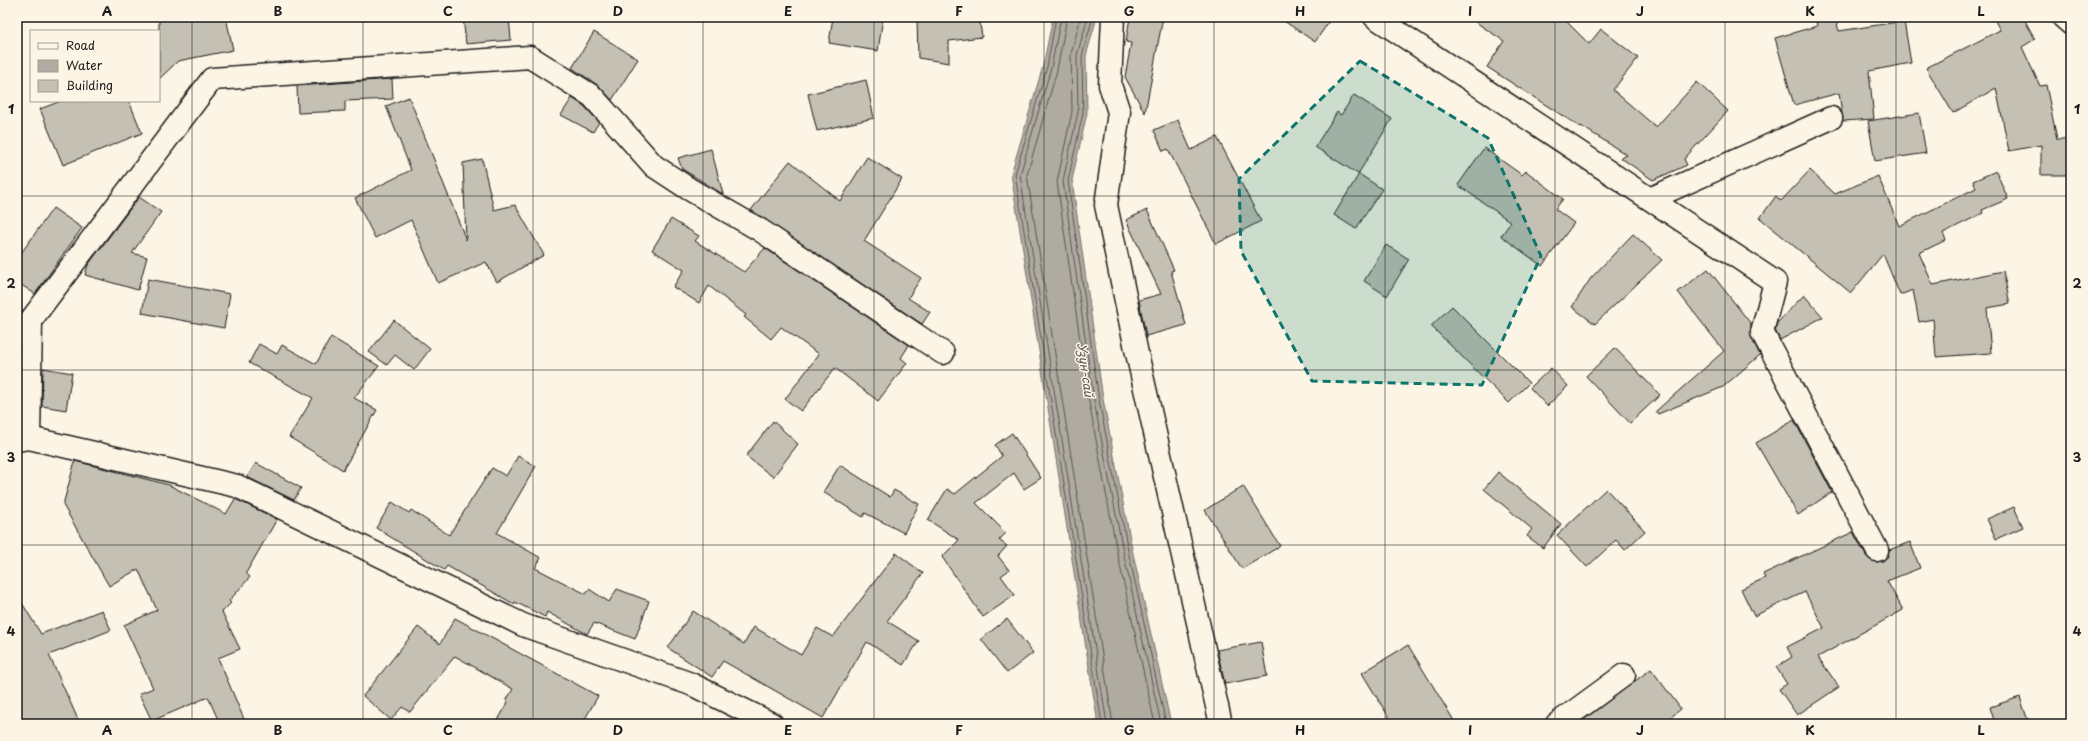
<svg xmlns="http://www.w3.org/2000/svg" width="2088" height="741" font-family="'Playpen Sans',sans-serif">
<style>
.water{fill:#b0aba1;stroke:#75726c}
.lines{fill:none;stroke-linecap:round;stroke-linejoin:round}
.shore{stroke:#575551;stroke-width:1}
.building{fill:#c4c0b3;stroke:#1c1c1c}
.street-casing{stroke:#1c1c1c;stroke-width:25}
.secondary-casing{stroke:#1c1c1c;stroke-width:25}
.street{stroke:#fcf5e5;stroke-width:22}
.secondary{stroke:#fcf5e5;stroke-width:22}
.marked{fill:#0f766e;fill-opacity:0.2;stroke:#0f766e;stroke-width:3;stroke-dasharray:8 5;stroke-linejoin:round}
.grid{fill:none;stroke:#1c1c1c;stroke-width:1;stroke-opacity:0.55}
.labels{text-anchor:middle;stroke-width:3;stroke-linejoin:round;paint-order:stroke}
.water-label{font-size:12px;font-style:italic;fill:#575551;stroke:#fcf5e5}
.neatline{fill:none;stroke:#1c1c1c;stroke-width:1.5}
.grid-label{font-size:13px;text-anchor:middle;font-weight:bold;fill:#1c1c1c}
</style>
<rect width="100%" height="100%" fill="#fcf5e5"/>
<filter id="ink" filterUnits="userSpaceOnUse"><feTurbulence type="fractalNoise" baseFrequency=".025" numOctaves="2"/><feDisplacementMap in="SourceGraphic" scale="8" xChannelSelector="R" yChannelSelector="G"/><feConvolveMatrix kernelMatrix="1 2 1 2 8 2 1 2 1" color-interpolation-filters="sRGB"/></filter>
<g filter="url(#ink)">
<path class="water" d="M 1053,17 L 1097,17 L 1086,56 L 1087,113 L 1072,180 L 1103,399 L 1132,549 L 1171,724 L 1098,724 L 1011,174 L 1043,66 Z"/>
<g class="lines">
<path class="shore" d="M 1056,17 L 1047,67 L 1015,174 L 1102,724
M 1061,17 L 1051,68 L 1020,175 L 1107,724
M 1067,17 L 1057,70 L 1027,175 L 1113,724
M 1081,17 L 1071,54 L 1072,112 L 1057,182 L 1089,402 L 1117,552 L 1155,724
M 1088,17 L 1077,55 L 1078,112 L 1063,181 L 1094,401 L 1123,551 L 1161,724
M 1093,17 L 1082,56 L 1083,113 L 1068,181 L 1099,400 L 1128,550 L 1166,724"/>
</g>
<path class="building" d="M 159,17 L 226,17 L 233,50 L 178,61 L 159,79 Z
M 463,17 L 509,17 L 511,40 L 466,44 Z
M 833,17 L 883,17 L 878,51 L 829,43 Z
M 917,17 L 979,17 L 982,37 L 949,41 L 949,63 L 918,58 Z
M 1130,17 L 1163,17 L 1145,113 L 1125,77 L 1131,43 L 1126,42 Z
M 1278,17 L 1332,17 L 1315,42 Z
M 1468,17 L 1562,17 L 1589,44 L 1601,29 L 1638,58 L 1613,90 L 1656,127 L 1697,82 L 1728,111 L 1684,159 L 1687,165 L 1653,180 L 1621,158 L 1627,155 L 1581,126 L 1580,127 L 1487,67 L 1504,41 Z
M 1815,17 L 1835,17 L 1839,31 L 1904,21 L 1911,63 L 1869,71 L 1874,119 L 1843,121 L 1839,93 L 1794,105 L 1775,38 L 1817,26 Z
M 1993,17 L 2023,17 L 2035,39 L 2022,47 L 2040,86 L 2046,85 L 2057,139 L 2071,139 L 2071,175 L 2041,175 L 2041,145 L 2009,151 L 1996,88 L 1953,113 L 1926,68 L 2000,30 Z
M 594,32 L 638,59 L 612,100 L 599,86 L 572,68 Z
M 392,79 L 393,99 L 345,101 L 345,111 L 298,113 L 297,86 Z
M 866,80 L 874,118 L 817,131 L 808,94 Z
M 1354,95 L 1392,119 L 1358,174 L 1315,147 L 1337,112 L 1341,115 Z
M 409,97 L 466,240 L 463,163 L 482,159 L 494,210 L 515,205 L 544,255 L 497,282 L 486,262 L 438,283 L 411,220 L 375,238 L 355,198 L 411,170 L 386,106 Z
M 572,98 L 584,106 L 599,122 L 593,132 L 561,115 Z
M 61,101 L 129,101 L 142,133 L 63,165 L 40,109 Z
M 1919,113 L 1926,153 L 1875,161 L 1868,121 Z
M 1178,120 L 1191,150 L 1217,137 L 1261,221 L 1216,244 L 1168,149 L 1163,151 L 1154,130 Z
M 1484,148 L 1522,175 L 1526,171 L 1563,199 L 1555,209 L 1574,223 L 1542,266 L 1501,236 L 1511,222 L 1458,185 Z
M 711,149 L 723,194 L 682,169 L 678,158 Z
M 867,157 L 902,179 L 864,241 L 921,278 L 908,298 L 930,312 L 922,324 L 751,210 L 790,161 L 840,201 Z
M 1810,170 L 1835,194 L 1878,176 L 1899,226 L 1976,188 L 1973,181 L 1996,171 L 2008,199 L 1982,210 L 1983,213 L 1943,233 L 1946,240 L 1919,253 L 1933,285 L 2003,271 L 2010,304 L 1987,308 L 1991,353 L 1936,357 L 1933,319 L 1919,322 L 1913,290 L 1900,295 L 1883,254 L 1851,293 L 1760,218 L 1776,196 L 1781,201 Z
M 1359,174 L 1382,189 L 1356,229 L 1334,215 Z
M 139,197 L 161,212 L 132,253 L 147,257 L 138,290 L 85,275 L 88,265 Z
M 53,208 L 82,228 L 35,294 L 17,282 L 17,259 Z
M 1147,210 L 1174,270 L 1171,271 L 1186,325 L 1146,336 L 1139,300 L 1161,294 L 1126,220 Z
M 671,219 L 699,236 L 695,241 L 744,272 L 765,248 L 909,345 L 901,358 L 907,363 L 878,401 L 835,368 L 801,411 L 785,399 L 819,354 L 781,327 L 771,339 L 744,317 L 746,315 L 709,286 L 699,303 L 673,287 L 684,270 L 652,250 Z
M 1633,234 L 1662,260 L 1595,324 L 1572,307 L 1591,278 Z
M 1386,245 L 1409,259 L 1387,296 L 1364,281 Z
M 1708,269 L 1751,324 L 1751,337 L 1760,355 L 1723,387 L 1658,414 L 1656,411 L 1724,351 L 1678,292 Z
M 148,279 L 230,294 L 224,328 L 142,313 Z
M 1804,295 L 1823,317 L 1780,340 L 1775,330 L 1777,323 Z
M 1452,306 L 1529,383 L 1509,403 L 1431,326 Z
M 394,320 L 430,349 L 414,370 L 395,355 L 387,365 L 369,352 Z
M 331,337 L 379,366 L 354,398 L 377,410 L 343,470 L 289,437 L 313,398 L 249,363 L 259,344 L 277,354 L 282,345 L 316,364 Z
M 1615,348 L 1660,395 L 1630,423 L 1586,376 Z
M 43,368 L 72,373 L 66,410 L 42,406 Z
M 1551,368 L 1568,386 L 1547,406 L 1530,388 Z
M 1794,420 L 1832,492 L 1798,515 L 1756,443 Z
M 773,421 L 798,444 L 773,477 L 746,456 Z
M 1012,433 L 1041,478 L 1024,489 L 1014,473 L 976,503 L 1006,533 L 999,540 L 1007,546 L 998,556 L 1009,570 L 1001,576 L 1015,595 L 983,617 L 942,557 L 959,540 L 928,520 L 947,489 L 955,494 L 1002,456 L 995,445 Z
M 518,456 L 536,466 L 497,533 L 541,558 L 535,568 L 586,594 L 589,589 L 609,602 L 617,589 L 649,601 L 635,639 L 594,623 L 587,634 L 547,612 L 545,617 L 515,602 L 514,604 L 447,566 L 444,570 L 376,528 L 392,502 L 409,513 L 411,510 L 449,535 L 492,468 L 506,476 Z
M 75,461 L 169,485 L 226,514 L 235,499 L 277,519 L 246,573 L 250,577 L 229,601 L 231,603 L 222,612 L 240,649 L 218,658 L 246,724 L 220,724 L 208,697 L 152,721 L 139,694 L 153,688 L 124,625 L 157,610 L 138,569 L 109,586 L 63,505 Z
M 256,463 L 301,488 L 294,500 L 247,477 Z
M 840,465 L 890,497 L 894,490 L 919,504 L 904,533 L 865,513 L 863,517 L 823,492 Z
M 1498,472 L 1561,524 L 1543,548 L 1527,536 L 1532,529 L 1484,489 Z
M 1243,486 L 1280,546 L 1242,569 L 1205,510 Z
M 1606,489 L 1645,531 L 1625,550 L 1616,540 L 1587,567 L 1557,535 Z
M 2014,507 L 2023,527 L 1996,539 L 1987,519 Z
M 1853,532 L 1866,556 L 1870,560 L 1876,562 L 1883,561 L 1888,556 L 1889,550 L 1910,542 L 1920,568 L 1887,581 L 1903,610 L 1818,657 L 1839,687 L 1797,715 L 1779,689 L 1787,684 L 1776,667 L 1792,657 L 1787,647 L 1824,628 L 1805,592 L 1754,616 L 1741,589 L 1765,578 L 1763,574 Z
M 896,553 L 923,573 L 887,621 L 919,641 L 903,665 L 867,642 L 823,718 L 723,661 L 712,677 L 668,648 L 693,611 L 744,644 L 754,627 L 801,655 L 817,628 L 833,637 Z
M 17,595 L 41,634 L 102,610 L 111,630 L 49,655 L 80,724 L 17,724 Z
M 455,618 L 598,696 L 582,724 L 496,724 L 508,702 L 506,701 L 513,689 L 455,656 L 410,712 L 402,707 L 391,720 L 363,696 L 418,627 L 440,644 Z
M 1007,619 L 1033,653 L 1007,673 L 981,639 Z
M 1261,642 L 1267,676 L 1225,684 L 1217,650 Z
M 1408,645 L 1456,724 L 1393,724 L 1362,673 Z
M 1651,669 L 1681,709 L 1662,724 L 1578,724 Z
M 2020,697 L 2029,724 L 1995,724 L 1990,707 Z"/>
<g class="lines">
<g class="street-casing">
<path id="street" d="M 1113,17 L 1110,85 L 1119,112 L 1106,205 L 1136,349 L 1221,724
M 1375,17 L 1775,282 L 1762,332 L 1877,550
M 2063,17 L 2071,24
M 1650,199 L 1831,118
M 29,438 L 31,320 L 212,79 L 530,57 L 592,96 L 654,166 L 689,189 L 760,230 L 943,353
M 1557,724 L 1624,675"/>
</g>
<g class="secondary-casing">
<path id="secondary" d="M 17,440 L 29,438 L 237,486 L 523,625 L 691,684 L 772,724"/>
</g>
<use href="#street" class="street"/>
<use href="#secondary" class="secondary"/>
</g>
</g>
<path class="marked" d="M 1360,61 L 1488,138 L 1541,256 L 1482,385 L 1312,381 L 1241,251 L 1239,179 Z"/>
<path class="grid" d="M 192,17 L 192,724M 363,17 L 363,724M 533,17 L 533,724M 703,17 L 703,724M 874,17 L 874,724M 1044,17 L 1044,724M 1214,17 L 1214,724M 1385,17 L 1385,724M 1555,17 L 1555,724M 1725,17 L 1725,724M 1896,17 L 1896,724M 17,196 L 2071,196M 17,370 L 2071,370M 17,545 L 2071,545"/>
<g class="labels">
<g class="water-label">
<text transform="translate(1085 370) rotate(82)" y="4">Узун-сай</text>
</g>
</g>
<rect width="2088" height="741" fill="none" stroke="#fcf5e5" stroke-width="44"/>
<rect x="30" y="30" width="130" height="72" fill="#fcf5e5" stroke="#a29e95"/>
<rect x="38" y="43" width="20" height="6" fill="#fcf5e5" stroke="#a29e95"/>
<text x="66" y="50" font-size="12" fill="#1c1c1c">Road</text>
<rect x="38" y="60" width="20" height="12" fill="#b0aba1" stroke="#a29e95"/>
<text x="66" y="70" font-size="12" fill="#1c1c1c">Water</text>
<rect x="38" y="80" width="20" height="12" fill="#c4c0b3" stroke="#a29e95"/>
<text x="66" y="90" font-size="12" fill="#1c1c1c">Building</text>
<rect x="22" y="22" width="2044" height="697" class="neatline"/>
<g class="grid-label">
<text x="107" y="16">A</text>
<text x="278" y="16">B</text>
<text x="448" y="16">C</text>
<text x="618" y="16">D</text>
<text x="788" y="16">E</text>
<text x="959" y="16">F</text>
<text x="1129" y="16">G</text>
<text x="1300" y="16">H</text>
<text x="1470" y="16">I</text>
<text x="1640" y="16">J</text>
<text x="1810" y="16">K</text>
<text x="1981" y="16">L</text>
<text x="11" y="114">1</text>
<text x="2077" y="114">1</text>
<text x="11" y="288">2</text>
<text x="2077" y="288">2</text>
<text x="11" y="462">3</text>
<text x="2077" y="462">3</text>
<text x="11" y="636">4</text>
<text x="2077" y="636">4</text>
<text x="107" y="735">A</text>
<text x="278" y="735">B</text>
<text x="448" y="735">C</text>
<text x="618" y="735">D</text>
<text x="788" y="735">E</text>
<text x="959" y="735">F</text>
<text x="1129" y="735">G</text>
<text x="1300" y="735">H</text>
<text x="1470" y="735">I</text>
<text x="1640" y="735">J</text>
<text x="1810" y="735">K</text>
<text x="1981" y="735">L</text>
</g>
</svg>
